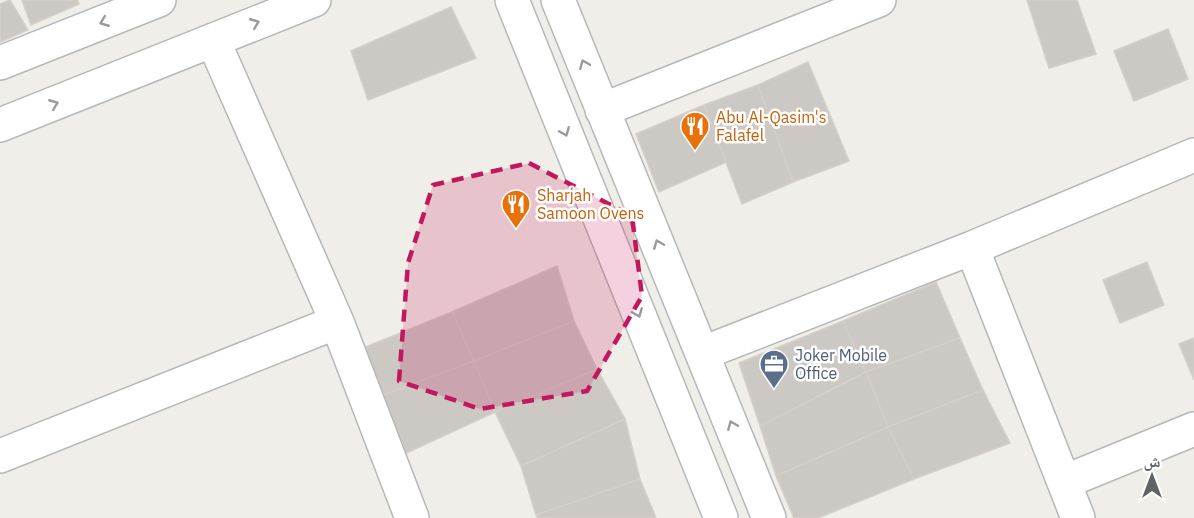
<svg xmlns="http://www.w3.org/2000/svg" width="1194" height="518" font-family="'IBM Plex Sans','Noto Naskh Arabic',sans-serif">
<style>
.building{fill:#ccc9c5;stroke:#d4cfc7;stroke-width:1.5}
.lines{fill:none;stroke-linecap:round;stroke-linejoin:round}
.minor-casing{stroke:#b5b8bb;stroke-width:36}
.minor{stroke:#fff;stroke-width:33}
.oneway{stroke:#979a9c}
.marked{fill:#c2185b;fill-opacity:0.2;stroke:#c2185b;stroke-width:4.5;stroke-dasharray:12 8;stroke-linejoin:round}
.labels{text-anchor:middle;stroke-width:5;stroke-linejoin:round;paint-order:stroke}
.food-label{font-size:16px;fill:#c56008;stroke:#fff;text-anchor:start}
.service-label{font-size:16px;fill:#4e5e75;stroke:#fff;text-anchor:start}
</style>
<rect width="100%" height="100%" fill="#f0eee8"/>
<path class="building" d="M 10,0 L 28,30 L 0,42 L 0,4 Z
M 22,0 L 78,0 L 79,4 L 31,25 Z
M 1027,0 L 1077,0 L 1096,54 L 1049,68 Z
M 451,7 L 476,58 L 368,100 L 351,51 Z
M 1168,29 L 1188,79 L 1134,101 L 1114,51 Z
M 808,62 L 849,161 L 793,182 L 758,85 Z
M 758,85 L 793,182 L 742,204 L 704,105 Z
M 704,105 L 726,162 L 659,192 L 636,134 Z
M 1147,262 L 1164,305 L 1120,323 L 1103,280 Z
M 557,266 L 574,321 L 474,361 L 452,312 Z
M 936,282 L 960,338 L 866,372 L 843,321 Z
M 452,312 L 474,361 L 378,397 L 356,351 Z
M 574,321 L 597,369 L 495,412 L 474,361 Z
M 843,321 L 866,372 L 760,426 L 739,363 Z
M 960,338 L 983,390 L 888,427 L 866,372 Z
M 1194,338 L 1194,380 L 1179,344 Z
M 474,361 L 495,412 L 402,455 L 378,397 Z
M 597,369 L 625,419 L 521,466 L 495,412 Z
M 866,372 L 888,427 L 776,476 L 760,426 Z
M 983,390 L 1010,443 L 914,479 L 888,427 Z
M 625,419 L 640,479 L 536,515 L 521,466 Z
M 888,427 L 914,479 L 818,518 L 794,518 L 776,476 Z
M 640,479 L 656,518 L 538,518 L 536,515 Z"/>
<g class="lines">
<g class="minor-casing">
<path id="minor" d="M 512,0 L 721,518
M 558,0 L 769,518
M 213,40 L 337,322 L 412,518
M 0,63 L 159,0
M 602,110 L 879,0
M 0,125 L 314,0
M 972,248 L 1078,518
M 703,353 L 972,248 L 1194,155
M 0,456 L 337,322
M 1064,482 L 1194,429"/>
</g>
<use href="#minor" class="minor"/>
</g>
<defs><path id="oneway-chevron" d="M-2-3.5L2.5 0L-2 3.5" fill="none" stroke-width="1.6" stroke-linecap="round" stroke-linejoin="round" transform="scale(1.5)"/></defs>
<g class="oneway">
<use href="#oneway-chevron" transform="translate(104 22) rotate(158)"/>
<use href="#oneway-chevron" transform="translate(255 23) rotate(-22)"/>
<use href="#oneway-chevron" transform="translate(584 64) rotate(-112)"/>
<use href="#oneway-chevron" transform="translate(54 104) rotate(-22)"/>
<use href="#oneway-chevron" transform="translate(565 132) rotate(68)"/>
<use href="#oneway-chevron" transform="translate(658 244) rotate(-112)"/>
<use href="#oneway-chevron" transform="translate(638 313) rotate(68)"/>
<use href="#oneway-chevron" transform="translate(732 425) rotate(-112)"/>
</g>
<path class="marked" d="M 529,163 L 632,216 L 642,296 L 587,391 L 480,409 L 399,381 L 408,263 L 433,185 Z"/>
<defs>
<g id="restaurant-pin" transform="scale(1.5)"><path d="M0 17L-7.5 6A9.5 9.5 0 1 1 7.5 6Z" fill="#e8710a" stroke="#fff"/><path d="M-5-6h1v4h1v-4h1v4h1v-4h1v5L-1.5 .5V6h-2V.5L-5-1ZM5-6V6H3V1.5H1.5Q1.5-4 5-6Z" fill="#fff"/></g>
<g id="office-pin" transform="scale(1.5)"><path d="M0 17L-7.5 6A9.5 9.5 0 1 1 7.5 6Z" fill="#5c6f8a" stroke="#fff"/><path d="M-6-3h4V-5.5h4V-3h4V5H-6ZM-1-4.5V-3h2v-1.5ZM-6 0V1H6V0Z" fill="#fff"/></g>
</defs>
<g fill-rule="evenodd">
<use href="#restaurant-pin" x="695" y="126"/>
<use href="#restaurant-pin" x="516" y="204"/>
<use href="#office-pin" x="774" y="364"/>
</g>
<g class="labels">
<g class="food-label">
<text x="716" y="123">Abu Al-Qasim's<tspan x="716" dy="18">Falafel</tspan></text>
<text x="537" y="201">Sharjah<tspan x="537" dy="18">Samoon Ovens</tspan></text>
</g>
<g class="service-label">
<text x="795" y="361">Joker Mobile<tspan x="795" dy="18">Office</tspan></text>
</g>
</g>
<g transform="translate(1152 476)" stroke="#ffffff" stroke-width="4.5" paint-order="stroke">
<path d="M0-4.5L10 22L0 15L-10 22Z" fill="#5f6367"/>
<text y="-9" font-size="16" font-weight="bold" text-anchor="middle" fill="#5f6367">ش</text>
</g>
</svg>
